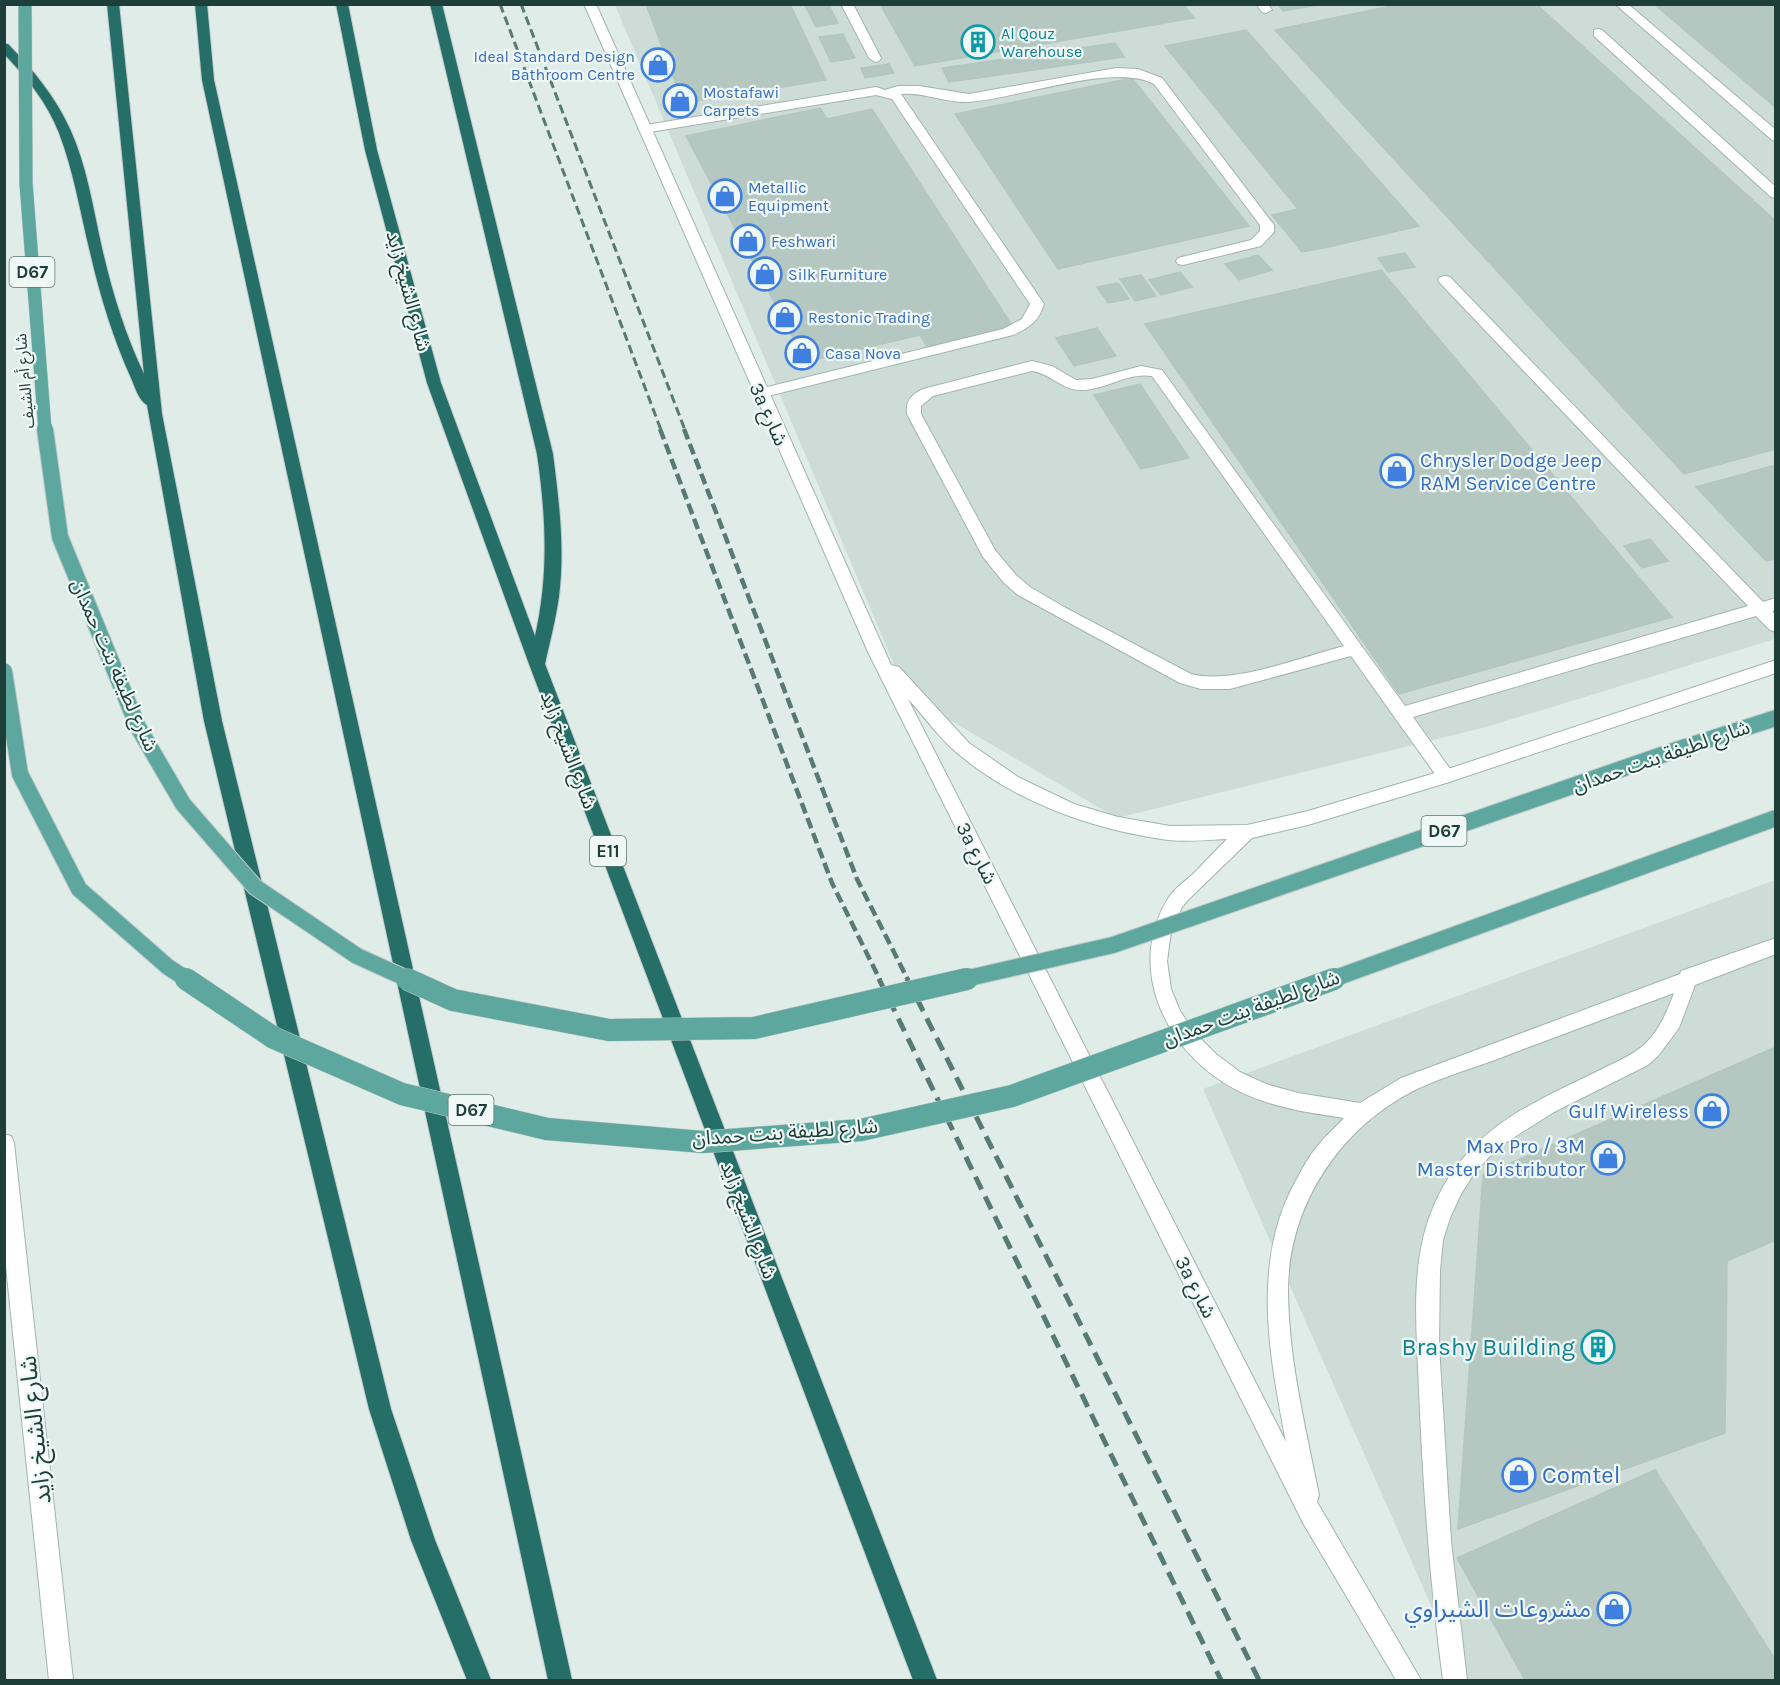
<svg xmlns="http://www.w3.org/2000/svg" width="1780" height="1685" font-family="Karla,'Noto Sans Arabic',sans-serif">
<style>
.built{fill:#cddcd7}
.building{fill:#b4c7c1;stroke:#b1c7c0;stroke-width:1.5}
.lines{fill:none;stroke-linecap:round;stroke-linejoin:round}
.service-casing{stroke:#a1b4b0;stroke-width:2}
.minor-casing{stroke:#a1b4b0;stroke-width:2}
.tertiary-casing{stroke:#a1b4b0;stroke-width:2}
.motorway-casing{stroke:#c0c9c8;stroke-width:2}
.service{fill:#fff;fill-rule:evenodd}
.minor{fill:#fff;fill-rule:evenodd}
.tertiary{fill:#fff;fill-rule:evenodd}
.motorway{fill:#266e68;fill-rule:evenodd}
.rail-far2{stroke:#587a75;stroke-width:3;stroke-dasharray:9 4.5;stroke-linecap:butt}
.rail-far1{stroke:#587a75;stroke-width:4.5;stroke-dasharray:11 5;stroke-linecap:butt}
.rail{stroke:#587a75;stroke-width:5;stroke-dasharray:14 8;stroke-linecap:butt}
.primary-bridge-far2-casing{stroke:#c0c9c8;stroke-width:14;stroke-linecap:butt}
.primary-bridge-far1-casing{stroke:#c0c9c8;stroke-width:18;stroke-linecap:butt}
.primary-bridge-casing{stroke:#c0c9c8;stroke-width:23;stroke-linecap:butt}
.primary-bridge-far2{stroke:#5ea79e;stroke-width:13}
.primary-bridge-far1{stroke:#5ea79e;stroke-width:16}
.primary-bridge{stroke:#5ea79e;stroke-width:22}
.labels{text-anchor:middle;stroke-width:4.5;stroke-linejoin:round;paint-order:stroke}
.far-culture-label{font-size:16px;fill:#0d838f;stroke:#f0f8f5;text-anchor:start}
.far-shop-label{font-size:16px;fill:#366cbe;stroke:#f0f8f5;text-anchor:start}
.far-street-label{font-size:16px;fill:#1e3e3a;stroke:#f0f8f5}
.shield{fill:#f0f8f5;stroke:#5d7672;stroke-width:1.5}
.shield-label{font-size:18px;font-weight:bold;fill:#1e3e3a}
.street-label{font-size:20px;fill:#1e3e3a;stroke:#f0f8f5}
.shop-label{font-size:20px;fill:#366cbe;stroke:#f0f8f5;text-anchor:end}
.near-culture-label{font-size:24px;fill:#0d838f;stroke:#f0f8f5;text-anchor:end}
.near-street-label{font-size:24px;fill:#1e3e3a;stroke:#f0f8f5}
.near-shop-label{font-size:24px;fill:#366cbe;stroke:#f0f8f5;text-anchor:start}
</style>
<rect width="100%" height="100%" fill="#dfece8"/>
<path class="built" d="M 615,5 L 1775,5 L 1775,639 L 1486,727 L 1117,818 L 907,695 Z
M 1775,880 L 1775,1680 L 1464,1680 L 1203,1089 Z"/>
<path class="building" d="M 646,4 L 790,4 L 826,80 L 683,103 Z
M 804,4 L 828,4 L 838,23 L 816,27 Z
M 880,4 L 1183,4 L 1194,18 L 915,66 Z
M 1278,4 L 1323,4 L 1283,11 Z
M 1401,4 L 1536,4 L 1776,221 L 1776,449 L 1684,474 L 1275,30 Z
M 1654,4 L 1776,4 L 1776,108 Z
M 1246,30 L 1419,226 L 1329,247 L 1165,46 Z
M 843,34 L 855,58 L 831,62 L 819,37 Z
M 1115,43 L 1124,57 L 949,82 L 942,68 Z
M 889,64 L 894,73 L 865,78 L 861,68 Z
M 1132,78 L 1249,226 L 1058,269 L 955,114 Z
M 820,108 L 827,119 L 872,109 L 1013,327 L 927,347 L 920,335 L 806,362 L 686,136 Z
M 1298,209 L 1329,247 L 1302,252 L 1272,215 Z
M 1405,253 L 1415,267 L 1388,272 L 1378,258 Z
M 1258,255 L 1272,270 L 1239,280 L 1225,264 Z
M 1381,270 L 1672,617 L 1399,694 L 1145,324 Z
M 1180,272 L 1192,287 L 1161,295 L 1149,280 Z
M 1141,275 L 1156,296 L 1135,301 L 1120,279 Z
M 1118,283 L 1129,299 L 1108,303 L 1097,287 Z
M 1097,328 L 1116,356 L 1074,366 L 1056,338 Z
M 1140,384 L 1189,458 L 1141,469 L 1094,395 Z
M 1776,465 L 1776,559 L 1766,561 L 1696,487 Z
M 1650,539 L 1668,561 L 1642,568 L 1624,546 Z
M 1776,1047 L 1776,1240 L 1727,1261 L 1725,1433 L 1458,1529 L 1483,1175 Z
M 1655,1470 L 1776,1661 L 1776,1680 L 1525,1680 L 1457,1558 Z"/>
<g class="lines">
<g class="service-casing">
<path id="service" d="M 841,4 L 853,4 L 881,58 L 879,61 L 875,62 L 869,58 Z
M 1256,4 L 1268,4 L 1272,10 L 1266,13 L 1262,12 Z
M 1615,4 L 1628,4 L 1776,130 L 1776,141 L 1772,140 Z
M 1598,29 L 1602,30 L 1776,187 L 1776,198 L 1771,197 L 1594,36 L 1594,30 Z
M 1116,68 L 1138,69 L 1162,78 L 1274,225 L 1274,232 L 1261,246 L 1183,265 L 1178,264 L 1176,261 L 1178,258 L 1251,240 L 1260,231 L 1260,225 L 1154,84 C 1113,62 1017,99 969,102 C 946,103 924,92 901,94 L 1044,304 C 1039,321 1029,328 1013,335 L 760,398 L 755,396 L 753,393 L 755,390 L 1003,329 L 1022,319 L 1030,304 L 892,99 L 876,95 L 644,133 L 638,129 L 640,126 L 876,87 L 885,90 L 898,86 L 919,86 L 969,94 Z
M 1445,276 L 1450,277 L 1763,602 L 1776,598 L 1776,610 L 1772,611 L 1776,615 L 1776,632 L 1770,630 L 1756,616 L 1413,717 L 1455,776 L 1452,781 L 1446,783 L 1440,781 L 1351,656 L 1230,689 L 1201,689 L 1180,683 L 1018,595 L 1004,583 L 983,557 L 907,414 C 905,401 912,394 923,389 L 1032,361 L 1052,366 L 1076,380 L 1092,379 L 1141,366 L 1162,370 L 1405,706 L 1748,606 L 1440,283 L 1438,280 L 1440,277 ZM 1032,371 C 1049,373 1061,389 1079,390 C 1104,391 1127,372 1152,376 L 1344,646 C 1302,657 1232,685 1191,674 L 1064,607 L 1030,587 L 1016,575 L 995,550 L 921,414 L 921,406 L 933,396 Z"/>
</g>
<g class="minor-casing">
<path id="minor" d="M 4,1134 L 11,1136 L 14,1143 L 73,1680 L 49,1680 L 4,1247 Z"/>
</g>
<g class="tertiary-casing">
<path id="tertiary" d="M 584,4 L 596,4 L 891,665 L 899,667 L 969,743 L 1018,777 L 1074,804 L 1118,817 L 1170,826 L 1247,825 L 1308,811 L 1445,770 L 1776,660 L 1776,673 L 1446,783 L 1308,825 L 1252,838 L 1189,899 L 1182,907 L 1171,932 L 1167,961 L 1171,989 L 1180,1011 L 1195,1033 L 1216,1054 L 1240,1072 L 1266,1084 L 1298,1093 L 1360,1103 L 1401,1078 L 1680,974 L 1681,971 L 1776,938 L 1776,954 L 1695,985 L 1679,1028 L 1658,1056 L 1648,1065 L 1554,1112 L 1508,1141 L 1488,1158 L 1473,1175 L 1461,1194 L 1450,1218 L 1443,1240 L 1440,1270 L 1439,1345 L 1451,1541 L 1467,1680 L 1443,1680 C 1430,1584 1423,1487 1419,1390 C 1417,1334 1410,1272 1429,1218 C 1445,1173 1473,1141 1513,1115 C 1539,1099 1567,1086 1594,1073 C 1611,1064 1631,1057 1645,1044 C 1660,1029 1667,1012 1674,993 C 1620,1013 1566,1033 1513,1053 C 1481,1066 1446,1075 1415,1090 C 1338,1129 1287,1208 1288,1294 C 1289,1362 1306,1429 1319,1495 L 1317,1502 L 1421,1680 L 1396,1680 L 1303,1523 L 868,652 ZM 908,699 C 924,716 939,738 957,753 C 1015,802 1093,830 1168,840 C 1187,842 1208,840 1227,839 C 1215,851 1204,863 1192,875 C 1184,882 1175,888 1169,897 C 1126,964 1163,1046 1226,1084 C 1262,1106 1303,1112 1344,1118 C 1335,1128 1324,1137 1316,1148 C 1309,1156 1304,1166 1299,1175 C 1250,1258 1269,1353 1286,1442 Z"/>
</g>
<g class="motorway-casing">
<path id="motorway" d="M 107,4 L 119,4 L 162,414 L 222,721 L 391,1409 L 435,1540 L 491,1680 L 467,1680 L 411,1540 L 369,1409 L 204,721 L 147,405 C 139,401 135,387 131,378 C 113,338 100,296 90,252 C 80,212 74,172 59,133 C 47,102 27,78 4,54 L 4,44 L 8,44 C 33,70 55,96 70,129 C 87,166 93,208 102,248 C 112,292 125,334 144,374 Z
M 195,4 L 207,4 L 214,80 L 572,1680 L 548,1680 L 202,80 Z
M 336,4 L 348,4 L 377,150 L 441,383 L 535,636 C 549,575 546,516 537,454 L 430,4 L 442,4 L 553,454 C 559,501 565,549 559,596 C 556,619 550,641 545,664 L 937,1680 L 913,1680 L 529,664 L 427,383 L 365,150 Z"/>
</g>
<use href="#service" class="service"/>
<use href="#minor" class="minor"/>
<use href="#tertiary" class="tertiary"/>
<use href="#motorway" class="motorway"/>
<path class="rail-far2" d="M 500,4 L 661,430
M 521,4 L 685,430"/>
<path class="rail-far1" d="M 660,429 L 832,883 L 880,980
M 684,429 L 857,879 L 908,980"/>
<path class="rail" d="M 879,979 L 1221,1680
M 907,979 L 1259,1680"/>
<g class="primary-bridge-far2-casing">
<path id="primary-bridge-far2" d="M 25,4 L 26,183 L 45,430"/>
</g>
<g class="primary-bridge-far1-casing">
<path id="primary-bridge-far1" d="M 45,429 L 60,537 L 138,727 L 183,804 L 255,887 L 357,956 L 410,980
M 4,671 L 20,774 L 79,889 L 168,967 L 188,980
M 960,980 L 1113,945 L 1679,749 L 1776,718
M 1330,980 L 1776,818"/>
</g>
<g class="primary-bridge-casing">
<path id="primary-bridge" d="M 186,979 L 274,1038 L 402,1094 L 547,1129 L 703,1142 L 861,1130 L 1012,1096 L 1334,979
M 407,979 L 453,1000 L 609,1030 L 754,1028 L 967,979"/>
</g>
<use href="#primary-bridge-far2" class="primary-bridge-far2"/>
<use href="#primary-bridge-far1" class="primary-bridge-far1"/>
<use href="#primary-bridge" class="primary-bridge"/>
</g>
<defs>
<g id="building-ring" transform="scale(1.725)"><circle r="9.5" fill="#f0f8f5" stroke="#0f9aa8" stroke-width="1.5"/><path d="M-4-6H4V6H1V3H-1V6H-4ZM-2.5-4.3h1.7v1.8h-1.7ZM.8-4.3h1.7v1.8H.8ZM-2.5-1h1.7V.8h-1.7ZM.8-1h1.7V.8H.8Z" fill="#0f9aa8"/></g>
<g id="shop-ring" transform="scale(1.725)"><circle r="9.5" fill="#f0f8f5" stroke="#3f7fe0" stroke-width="1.5"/><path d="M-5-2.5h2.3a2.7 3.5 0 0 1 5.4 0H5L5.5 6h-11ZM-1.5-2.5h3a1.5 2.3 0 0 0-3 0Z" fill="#3f7fe0"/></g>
</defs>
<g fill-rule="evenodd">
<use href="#building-ring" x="978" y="42"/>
<use href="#shop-ring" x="658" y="65"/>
<use href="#shop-ring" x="680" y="101"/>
<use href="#shop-ring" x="725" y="196"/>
<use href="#shop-ring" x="748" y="241"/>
<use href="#shop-ring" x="765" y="274"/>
<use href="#shop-ring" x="785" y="317"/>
<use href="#shop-ring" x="802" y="353"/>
<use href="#shop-ring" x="1397" y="471"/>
<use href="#shop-ring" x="1712" y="1111"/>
<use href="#shop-ring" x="1608" y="1158"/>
<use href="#building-ring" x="1598" y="1347"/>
<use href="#shop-ring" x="1519" y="1475"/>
<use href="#shop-ring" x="1614" y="1609"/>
</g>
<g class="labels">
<g class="far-culture-label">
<text x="1001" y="39">Al Qouz<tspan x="1001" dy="18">Warehouse</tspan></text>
</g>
<g class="far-shop-label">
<text x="635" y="62" text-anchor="end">Ideal Standard Design<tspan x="635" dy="18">Bathroom Centre</tspan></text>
<text x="703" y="98">Mostafawi<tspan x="703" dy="18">Carpets</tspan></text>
<text x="748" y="193">Metallic<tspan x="748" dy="18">Equipment</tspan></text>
<text x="771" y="247">Feshwari</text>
<text x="788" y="280">Silk Furniture</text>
<text x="808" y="323">Restonic Trading</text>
<text x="825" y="359">Casa Nova</text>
</g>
<g class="far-street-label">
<text transform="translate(24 381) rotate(-95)" y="6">شارع أم الشيف</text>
</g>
<g class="shield">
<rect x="9.5" y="257" width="45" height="30" rx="4.5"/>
<rect x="1421.5" y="816" width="45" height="30" rx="4.5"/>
<rect x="590" y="836" width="36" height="30" rx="4.5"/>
<rect x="448.5" y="1095" width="45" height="30" rx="4.5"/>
</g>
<g class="shield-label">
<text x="32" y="278">D67</text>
<text x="1444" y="837">D67</text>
<text x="608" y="857">E11</text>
<text x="471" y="1116">D67</text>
</g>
<g class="street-label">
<text transform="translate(409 291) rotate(75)" y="7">شارع الشيخ زايد</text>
<text transform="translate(769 414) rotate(66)" y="7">3a شارع</text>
<text transform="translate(115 665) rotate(66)" y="7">شارع لطيفة بنت حمدان</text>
<text transform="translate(569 750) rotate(69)" y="7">شارع الشيخ زايد</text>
<text transform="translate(1661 756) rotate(-19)" y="7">شارع لطيفة بنت حمدان</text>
<text transform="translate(977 853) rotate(63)" y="7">3a شارع</text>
<text transform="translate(1251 1008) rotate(-20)" y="7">شارع لطيفة بنت حمدان</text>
<text transform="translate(785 1132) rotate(-4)" y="7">شارع لطيفة بنت حمدان</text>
<text transform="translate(749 1220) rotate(69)" y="7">شارع الشيخ زايد</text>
<text transform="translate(1196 1287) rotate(63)" y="7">3a شارع</text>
</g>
<g class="shop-label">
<text x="1420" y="467" text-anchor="start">Chrysler Dodge Jeep<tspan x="1420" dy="23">RAM Service Centre</tspan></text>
<text x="1689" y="1118">Gulf Wireless</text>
<text x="1585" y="1153">Max Pro / 3M<tspan x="1585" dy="23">Master Distributor</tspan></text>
</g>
<g class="near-culture-label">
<text x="1575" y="1355">Brashy Building</text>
</g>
<g class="near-street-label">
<text transform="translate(35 1430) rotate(-96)" y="8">شارع الشيخ زايد</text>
</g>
<g class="near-shop-label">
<text x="1542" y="1483">Comtel</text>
<text x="1591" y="1617" text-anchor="end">مشروعات الشيراوي</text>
</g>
</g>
<rect width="1780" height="1685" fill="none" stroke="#1e3e3a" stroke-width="12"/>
</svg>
